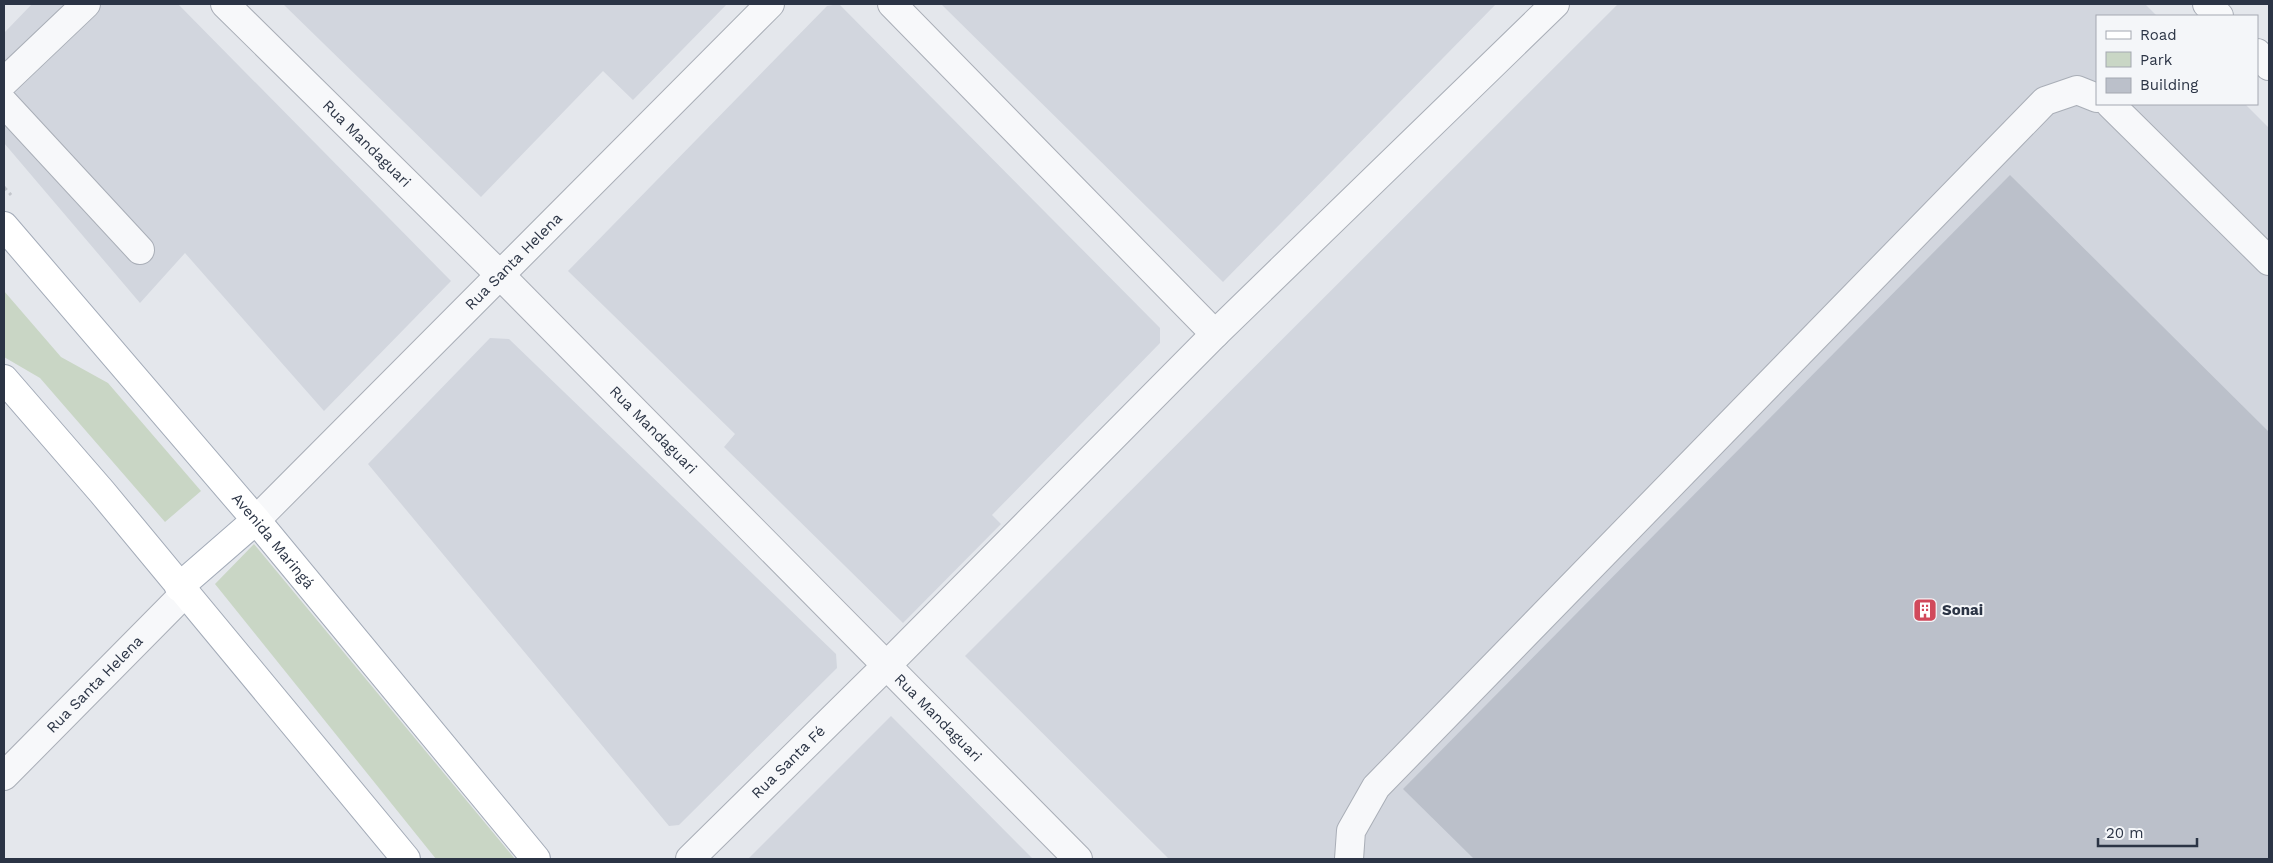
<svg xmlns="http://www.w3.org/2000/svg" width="2273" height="863" font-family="'Work Sans',sans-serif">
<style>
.built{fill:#d2d6de}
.green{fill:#c9d6c5}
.building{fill:#bbc0ca}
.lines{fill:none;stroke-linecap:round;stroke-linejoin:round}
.minor-casing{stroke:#a9aeb7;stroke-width:30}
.major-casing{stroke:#a3abb8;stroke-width:30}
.path{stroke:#c2c5cb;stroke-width:3;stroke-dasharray:4 4;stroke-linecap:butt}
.minor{stroke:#f7f8fa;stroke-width:28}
.major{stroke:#fff;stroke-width:28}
.labels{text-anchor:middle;stroke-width:4;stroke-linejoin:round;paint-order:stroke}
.street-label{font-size:15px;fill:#2b3445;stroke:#f4f6f9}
.poi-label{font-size:15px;font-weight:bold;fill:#2b3445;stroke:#f4f6f9;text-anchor:start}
</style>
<rect width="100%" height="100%" fill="#e4e7ec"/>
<path class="built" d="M 32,4 L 178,4 L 451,281 L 324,411 L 185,253 L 140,303 L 4,143 L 4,33 Z
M 283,4 L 727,4 L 633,100 L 603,71 L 481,197 Z
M 839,4 L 1160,328 L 1160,343 L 992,515 L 1001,524 L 903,623 L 724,447 L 735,434 L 568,271 L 827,6 Z
M 941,4 L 1496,4 L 1223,282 Z
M 1618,4 L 2145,4 L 2157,16 L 2097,16 L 2097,104 L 2245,104 L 2269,128 L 2269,859 L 1169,859 L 965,656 Z
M 490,338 L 509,339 L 836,654 L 837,668 L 679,825 L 669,826 L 368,464 Z
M 891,716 L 1033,859 L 748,859 Z"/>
<path class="green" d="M 4,291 L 61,357 L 108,383 L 201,491 L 165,522 L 40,378 L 4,357 Z
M 254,544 L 515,859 L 436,859 L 215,584 Z"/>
<path class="building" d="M 2010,175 L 2269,432 L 2269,859 L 1474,859 L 1403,789 Z"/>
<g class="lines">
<g class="minor-casing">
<g id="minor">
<path id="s1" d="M 225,4 L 500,275 L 1078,859"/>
<path d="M 892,4 L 1215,334"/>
<path d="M 2207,4 L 2219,16"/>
<path d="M 2257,53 L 2269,66"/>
<path d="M 4,82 L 86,4"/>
<path d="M 4,103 L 140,250"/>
<path d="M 2110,104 L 2269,261"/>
<path id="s2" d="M 256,520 L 770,4"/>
<path id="s3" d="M 4,776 L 184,594"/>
<path id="s4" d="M 690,859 L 886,666 L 1215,334 L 1555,4"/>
<path d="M 1349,859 L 1351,831 L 1376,787 L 2045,101 L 2077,90 L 2097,98"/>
</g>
</g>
<g class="major-casing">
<g id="major">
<path id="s5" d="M 4,226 L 256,520 L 536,859"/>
<path d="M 4,379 L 102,492 L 406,859"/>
<path d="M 179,587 L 256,520"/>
</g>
</g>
<path class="path" d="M 4,187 L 11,195"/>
<use href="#minor" class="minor"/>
<use href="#major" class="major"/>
</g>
<defs>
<g id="building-square" transform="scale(1.25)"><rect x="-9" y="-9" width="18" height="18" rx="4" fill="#d1495b" stroke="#f4f6f9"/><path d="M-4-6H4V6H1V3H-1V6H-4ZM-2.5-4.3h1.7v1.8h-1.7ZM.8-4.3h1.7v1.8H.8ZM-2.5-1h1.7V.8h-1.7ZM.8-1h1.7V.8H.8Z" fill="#fff"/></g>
</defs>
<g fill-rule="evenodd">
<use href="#building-square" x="1925" y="610"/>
</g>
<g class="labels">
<g class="street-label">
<text dy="5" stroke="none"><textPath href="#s1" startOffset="199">Rua Mandaguari</textPath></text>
<text dy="5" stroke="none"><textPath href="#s2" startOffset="365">Rua Santa Helena</textPath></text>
<text dy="5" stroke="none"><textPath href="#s1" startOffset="604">Rua Mandaguari</textPath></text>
<text dy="5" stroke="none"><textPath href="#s5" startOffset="414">Avenida Maringá</textPath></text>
<text dy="5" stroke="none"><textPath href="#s3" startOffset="129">Rua Santa Helena</textPath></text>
<text dy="5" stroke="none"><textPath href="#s1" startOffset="1009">Rua Mandaguari</textPath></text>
<text dy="5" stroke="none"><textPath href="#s4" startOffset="138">Rua Santa Fé</textPath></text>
</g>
<g class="poi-label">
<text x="1942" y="615">Sonai</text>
</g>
</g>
<rect width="2273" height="863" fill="none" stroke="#2b3445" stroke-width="10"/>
<rect x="2096" y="15" width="162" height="90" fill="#f4f6f9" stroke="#a4a8b1"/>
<rect x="2106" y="31" width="25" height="8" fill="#ffffff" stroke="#a4a8b1"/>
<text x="2140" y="40" font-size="15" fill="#2b3445">Road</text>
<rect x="2106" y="52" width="25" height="15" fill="#c9d6c5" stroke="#a4a8b1"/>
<text x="2140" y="65" font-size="15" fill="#2b3445">Park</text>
<rect x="2106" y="78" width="25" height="15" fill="#bbc0ca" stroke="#a4a8b1"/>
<text x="2140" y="90" font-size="15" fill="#2b3445">Building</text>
<path d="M2098 838v8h99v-8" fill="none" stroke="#2b3445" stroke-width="2.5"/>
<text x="2106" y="838" font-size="15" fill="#2b3445" stroke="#f4f6f9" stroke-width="4" paint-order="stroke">20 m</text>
</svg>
